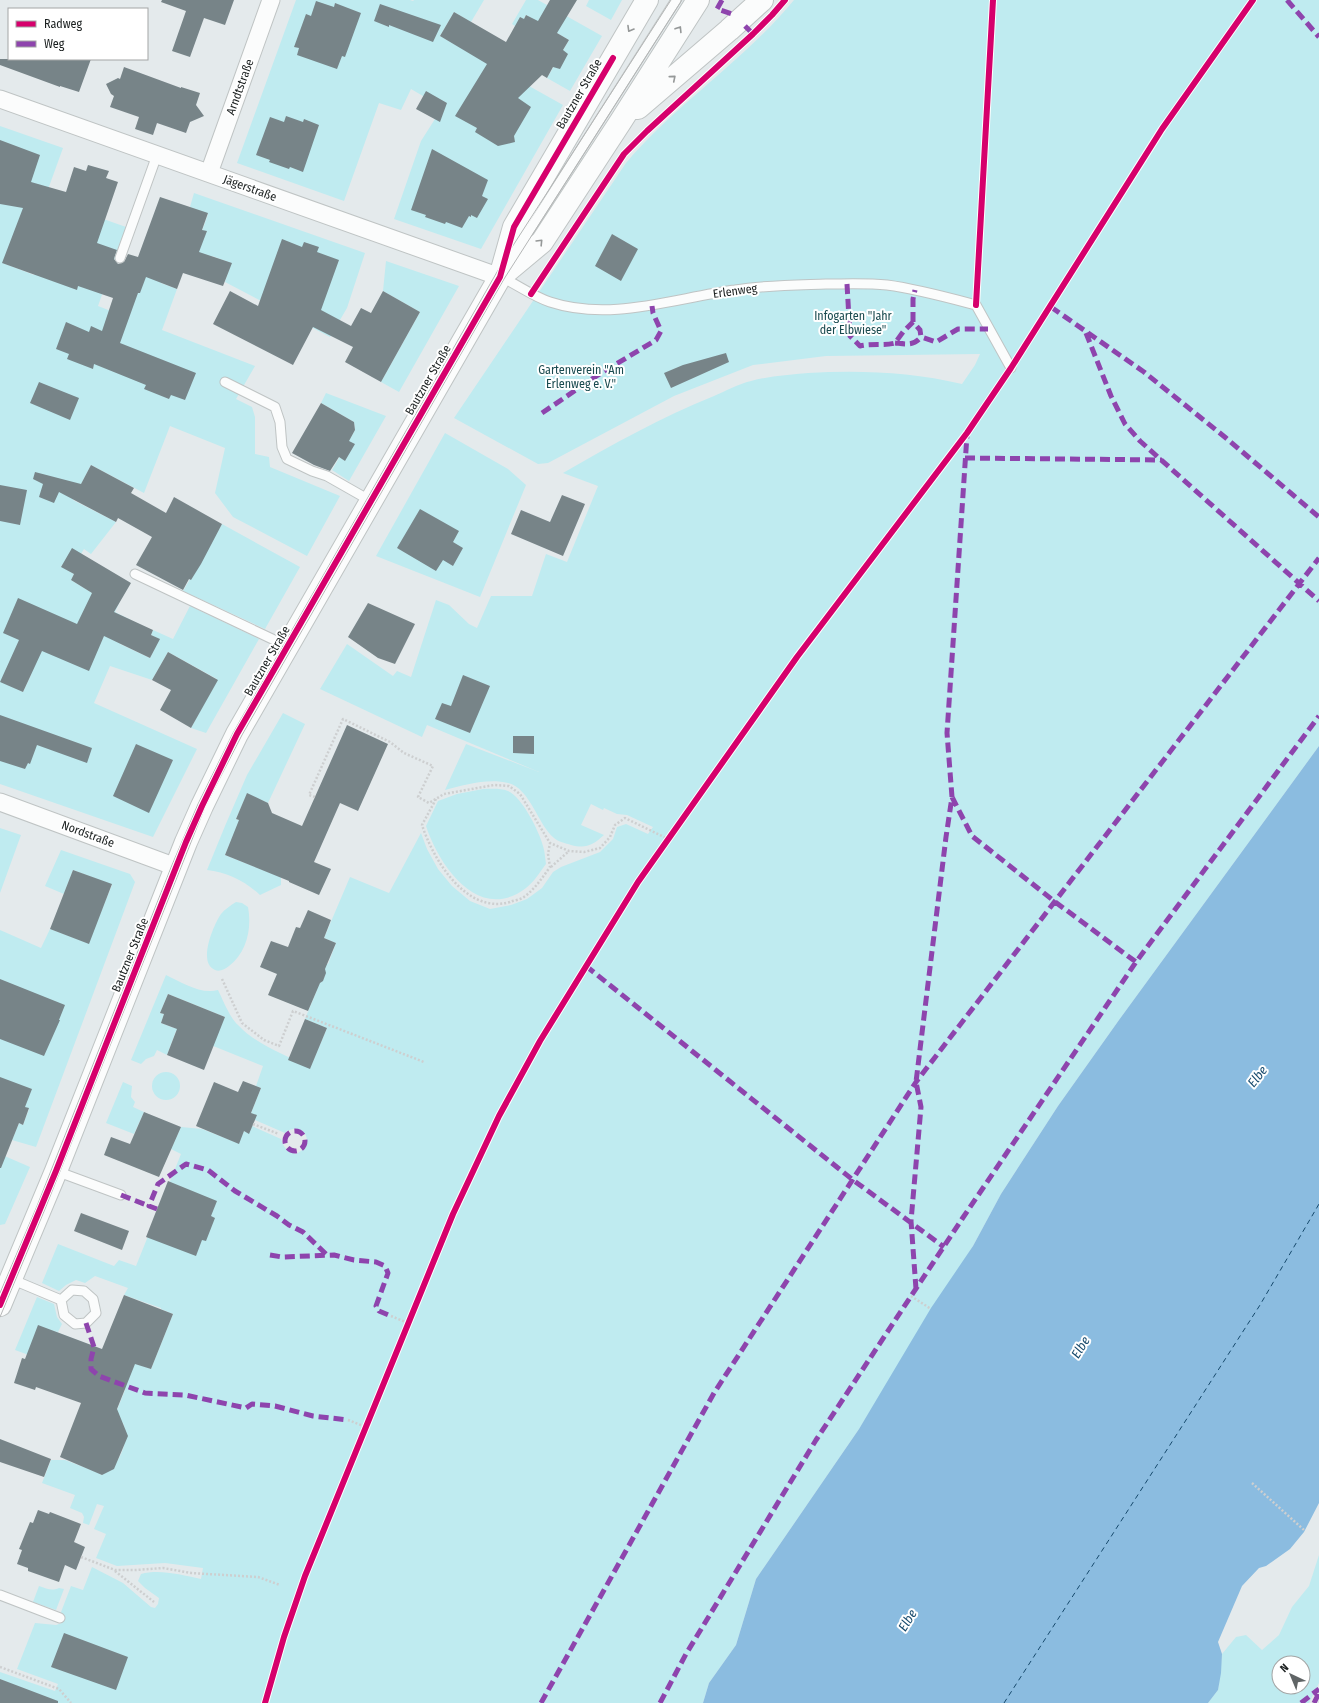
<svg xmlns="http://www.w3.org/2000/svg" width="1319" height="1703" font-family="'Fira Sans Condensed',sans-serif">
<style>
.green{fill:#bfebf0;fill-rule:evenodd}
.water{fill:#8bbce0}
.lines{fill:none;stroke-linecap:round;stroke-linejoin:round}
.ferry{stroke:#16496c;stroke-width:1;stroke-dasharray:5 4;stroke-linecap:butt}
.building{fill:#778488}
.service-casing{stroke:#bfc4c4;stroke-width:11}
.minor-casing{stroke:#bfc4c4;stroke-width:19}
.primary-casing{stroke:#bfc4c4;stroke-width:24}
.path{stroke:#cdcfd0;stroke-width:2.5;stroke-dasharray:2 2;stroke-linecap:butt}
.service{stroke:#fbfcfc;stroke-width:9}
.minor{stroke:#fbfcfc;stroke-width:17}
.primary{stroke:#fbfcfc;stroke-width:22}
.tram{stroke:#b4b6b6;stroke-width:1}
.quiet{stroke:#8e44ad;stroke-width:5;stroke-dasharray:10 5;stroke-linecap:butt}
.cycleway-casing{stroke:#fff;stroke-width:8}
.cycleway{stroke:#d6006c;stroke-width:6}
.oneway{stroke:#959898}
.labels{text-anchor:middle;stroke-width:4;stroke-linejoin:round;paint-order:stroke}
.street-label{font-size:12px;fill:#191e1e;stroke:#fff}
.park-label{font-size:12px;fill:#194a4f;stroke:#fff}
.water-label{font-size:13px;font-style:italic;fill:#16496c;stroke:#fff}
</style>
<rect width="100%" height="100%" fill="#e4eaec"/>
<path class="green" d="M 296,0 L 410,0 L 413,1 L 414,0 L 484,0 L 471,22 L 454,12 L 440,36 L 563,105 L 481,249 L 394,219 L 421,141 L 435,119 L 423,96 L 411,89 L 401,110 L 379,103 L 344,201 L 237,163 Z
M 526,0 L 538,0 L 602,36 L 570,91 L 547,78 L 569,40 L 526,15 L 518,28 L 512,24 Z
M 589,0 L 622,0 L 611,20 L 586,6 Z
M 794,0 L 1319,0 L 1319,746 L 1119,1020 L 1058,1106 L 1001,1194 L 973,1246 L 859,1429 L 756,1579 L 736,1645 L 709,1683 L 703,1703 L 50,1703 L 0,1679 L 0,1672 L 55,1691 L 58,1684 L 17,1669 L 35,1623 L 56,1625 L 62,1623 L 63,1618 L 61,1612 L 71,1586 L 83,1590 L 92,1567 L 123,1583 L 151,1607 L 155,1608 L 158,1604 L 159,1598 L 145,1588 L 138,1581 L 141,1574 C 160,1569 181,1575 201,1579 L 203,1568 L 165,1563 L 117,1566 L 96,1558 L 106,1534 L 94,1529 L 104,1506 L 97,1504 L 89,1525 L 83,1523 L 84,1517 L 82,1513 L 70,1508 L 75,1495 L 42,1483 L 51,1460 L 65,1460 L 99,1473 L 101,1475 C 119,1467 130,1442 123,1423 L 113,1420 L 125,1390 L 15,1350 L 37,1297 L 54,1304 L 57,1317 L 62,1324 L 58,1332 L 54,1331 L 151,1369 L 173,1314 L 161,1309 L 161,1308 L 124,1295 L 128,1288 L 95,1276 L 85,1283 L 76,1280 L 66,1285 L 59,1291 L 42,1283 L 58,1244 L 114,1266 L 119,1260 L 136,1266 L 181,1154 L 171,1149 L 181,1127 L 202,1129 L 238,1143 L 244,1131 L 249,1133 L 252,1126 L 281,1139 C 284,1148 287,1151 296,1154 C 319,1143 301,1119 285,1133 L 255,1120 L 251,1113 L 261,1088 L 256,1086 L 263,1066 L 176,1031 L 167,1055 L 157,1050 L 154,1056 L 146,1059 L 141,1064 L 131,1060 L 166,975 C 181,982 201,995 218,990 C 223,1000 230,1018 238,1025 C 256,1045 287,1055 310,1068 L 327,1028 L 305,1019 L 317,990 L 315,986 C 328,978 324,976 325,963 L 328,964 L 336,943 L 324,938 L 350,877 L 389,893 L 421,833 L 427,849 L 438,869 L 452,886 L 470,901 L 490,909 L 511,905 L 527,899 L 542,888 L 553,872 L 561,867 L 600,852 L 613,839 L 617,827 L 626,824 L 648,834 L 653,827 L 627,815 L 617,814 L 604,808 L 603,810 L 591,804 L 581,825 L 604,835 C 593,845 586,849 571,845 C 566,843 558,842 554,838 C 538,825 530,788 508,783 C 488,778 464,785 445,790 L 466,744 L 539,772 L 427,725 L 422,737 L 320,689 L 347,644 L 393,676 L 397,671 L 411,677 L 436,600 L 449,605 L 469,624 L 477,628 L 491,596 L 532,596 L 546,554 L 567,562 L 598,486 L 563,473 C 612,445 661,417 714,396 C 726,391 738,384 751,381 C 769,376 789,375 808,373 C 860,370 911,372 962,384 L 975,365 L 980,354 L 826,356 L 753,365 L 674,396 L 548,463 L 538,464 L 454,418 L 626,163 C 676,104 744,61 794,0 ZM 168,994 L 225,1017 L 178,1020 L 174,1028 L 161,1023 L 164,1014 L 160,1013 Z
M 0,126 L 63,148 L 34,228 L 3,263 L 34,275 L 61,204 L 126,227 L 98,306 L 129,318 L 130,303 L 146,260 L 167,267 L 161,283 L 177,289 L 162,330 L 255,366 L 236,399 L 252,407 L 255,417 L 255,454 L 269,457 L 270,467 L 340,496 L 307,556 L 233,517 L 215,493 L 225,448 L 170,426 L 144,493 L 91,465 L 73,500 L 116,522 L 91,554 L 84,549 L 81,554 L 61,566 L 74,574 L 71,580 L 107,602 L 120,601 L 115,612 L 131,620 L 120,644 L 150,658 L 159,639 L 151,635 L 153,630 L 173,639 L 190,606 L 259,639 L 206,733 L 191,728 L 217,679 L 168,652 L 152,680 L 110,666 L 94,703 L 197,749 L 153,837 L 0,784 ZM 31,675 L 23,692 L 1,681 Z
M 194,193 L 365,253 L 347,308 L 330,337 L 225,282 L 231,263 L 212,256 L 208,270 L 192,259 L 208,214 L 190,207 Z
M 386,261 L 459,286 L 399,392 L 381,382 L 420,312 L 383,291 Z
M 326,393 L 386,416 L 349,481 L 332,470 L 355,430 L 354,422 L 321,403 Z
M 445,433 L 508,469 L 526,485 L 480,597 L 376,556 Z
M 222,524 L 300,567 L 265,629 L 183,591 Z
M 283,713 L 305,724 L 268,803 L 247,794 L 236,819 L 304,849 L 233,836 L 225,855 L 281,877 L 281,885 L 260,895 C 245,881 227,872 207,870 L 225,826 L 247,775 Z
M 483,789 C 492,789 500,788 508,791 C 522,797 539,831 543,846 C 545,852 545,858 546,864 C 540,872 534,882 526,888 C 479,924 439,866 426,826 L 438,801 L 457,794 Z
M 0,828 L 21,835 L 0,893 Z
M 61,850 L 130,874 L 135,882 L 36,1147 L 12,1140 L 19,1123 L 23,1125 L 29,1109 L 25,1107 L 0,1077 L 0,930 L 41,948 L 50,929 L 88,943 L 112,885 L 73,870 L 64,894 L 45,886 Z
M 236,902 L 242,903 L 248,907 C 252,928 247,952 229,966 C 225,969 220,972 215,970 C 197,963 214,924 221,914 C 225,909 230,906 236,902 Z
M152 1086a14 14 0 1 1 28 0a14 14 0 1 1-28 0Z
M 123,1082 L 132,1086 L 131,1097 L 135,1102 L 133,1107 L 144,1112 L 134,1134 L 106,1123 Z
M 0,1154 L 30,1167 L 5,1224 L 0,1225 Z
M 1319,1555 L 1319,1683 L 1309,1703 L 1208,1703 L 1218,1690 L 1222,1654 L 1236,1637 L 1246,1635 L 1262,1650 L 1279,1635 L 1292,1607 L 1309,1586 ZM 1279,1663 L 1303,1663 L 1303,1687 L 1279,1687 Z
M 39,1586 C 47,1589 52,1591 59,1588 L 64,1589 L 56,1610 L 33,1602 Z"/>
<path class="water" d="M 1319,746 L 1319,1503 L 1304,1532 L 1290,1549 L 1266,1566 L 1259,1568 L 1242,1586 L 1218,1642 L 1222,1654 L 1221,1673 L 1218,1690 L 1208,1703 L 703,1703 L 709,1683 L 736,1645 L 756,1579 L 859,1429 L 931,1308 L 973,1246 L 1001,1194 L 1058,1106 L 1119,1020 Z"/>
<g class="lines">
<path class="ferry" d="M 1004,1703 L 1260,1305 L 1319,1204"/>
</g>
<path class="building" d="M 162,0 L 234,0 L 225,25 L 204,18 L 190,57 L 172,51 L 186,11 L 161,2 Z
M 550,0 L 577,0 L 557,33 L 569,40 L 563,50 L 568,54 L 560,69 L 553,67 L 547,78 L 542,75 L 518,98 L 531,107 L 514,136 L 515,142 L 498,146 L 475,132 L 477,128 L 455,116 L 487,64 L 440,36 L 454,12 L 506,42 L 520,17 L 524,19 L 526,15 L 538,21 Z
M 316,1 L 334,7 L 335,3 L 361,13 L 345,57 L 342,56 L 337,69 L 297,55 L 299,48 L 294,47 L 306,14 L 311,16 Z
M 380,4 L 441,25 L 433,42 L 389,25 L 389,27 L 374,21 Z
M 0,59 L 91,59 L 79,92 L 60,86 L 60,87 L 0,65 Z
M 124,67 L 181,88 L 181,87 L 200,93 L 196,105 L 204,116 L 190,122 L 186,133 L 157,123 L 153,135 L 135,129 L 139,117 L 110,107 L 114,96 L 111,94 L 106,84 L 118,78 L 120,79 Z
M 426,91 L 447,103 L 440,122 L 416,109 Z
M 286,116 L 303,122 L 304,119 L 319,125 L 303,172 L 290,167 L 289,169 L 269,162 L 270,160 L 256,155 L 270,117 L 284,122 Z
M 0,140 L 40,155 L 31,182 L 66,192 L 74,167 L 86,171 L 88,165 L 109,171 L 106,178 L 118,182 L 97,243 L 117,250 L 114,259 L 118,264 L 124,262 L 128,254 L 138,257 L 160,197 L 208,213 L 202,230 L 207,231 L 199,252 L 232,263 L 223,286 L 183,273 L 177,289 L 146,277 L 140,293 L 138,293 L 120,343 L 196,373 L 185,400 L 171,395 L 169,399 L 144,389 L 146,385 L 94,364 L 93,369 L 67,359 L 69,354 L 56,349 L 66,322 L 89,332 L 91,326 L 102,331 L 113,298 L 78,286 L 77,290 L 2,263 L 23,208 L 0,204 Z
M 432,149 L 488,180 L 482,196 L 488,199 L 477,218 L 471,215 L 471,217 L 469,216 L 462,228 L 446,222 L 445,224 L 425,217 L 426,215 L 411,210 Z
M 612,234 L 638,249 L 621,281 L 595,266 Z
M 282,239 L 302,247 L 304,242 L 319,247 L 317,252 L 339,260 L 321,310 L 351,326 L 361,308 L 371,313 L 383,291 L 420,312 L 381,382 L 345,362 L 353,347 L 313,327 L 293,365 L 213,324 L 230,291 L 258,306 Z
M 726,353 L 729,362 L 671,388 L 664,373 L 683,365 Z
M 39,382 L 79,398 L 70,420 L 30,403 Z
M 321,403 L 354,422 L 355,430 L 349,441 L 355,444 L 345,461 L 339,457 L 330,471 L 314,465 L 292,453 Z
M 91,465 L 134,488 L 131,493 L 166,513 L 174,497 L 222,524 L 201,564 L 191,580 L 189,579 L 183,590 L 136,565 L 152,537 L 118,518 L 116,522 L 59,492 L 54,503 L 39,497 L 43,484 L 33,479 L 35,472 L 81,484 Z
M 0,485 L 27,490 L 20,525 L 0,521 Z
M 562,495 L 585,504 L 563,556 L 511,534 L 521,510 L 550,522 Z
M 420,509 L 459,531 L 453,542 L 463,548 L 453,566 L 443,560 L 436,571 L 397,548 Z
M 72,548 L 131,583 L 114,612 L 153,630 L 151,635 L 160,639 L 150,658 L 104,636 L 89,671 L 42,651 L 23,692 L 0,682 L 19,640 L 3,633 L 18,598 L 77,624 L 92,593 L 71,580 L 74,574 L 61,567 Z
M 368,603 L 415,624 L 395,664 L 378,658 L 348,637 Z
M 168,652 L 218,680 L 191,728 L 160,710 L 171,690 L 152,680 Z
M 463,675 L 490,686 L 470,733 L 435,719 L 442,703 L 451,706 Z
M 0,715 L 92,748 L 87,763 L 37,745 L 30,764 L 28,763 L 25,769 L 0,761 Z
M 347,725 L 388,744 L 358,811 L 340,803 L 314,862 L 331,869 L 319,895 L 289,882 L 289,881 L 225,855 L 239,820 L 236,819 L 247,793 L 268,803 L 272,813 L 302,826 Z
M 513,736 L 534,736 L 534,754 L 513,753 Z
M 136,744 L 173,760 L 149,813 L 113,796 Z
M 73,870 L 112,884 L 89,944 L 50,929 Z
M 308,910 L 331,920 L 324,938 L 336,943 L 325,969 L 326,973 L 323,981 L 320,983 L 308,1011 L 268,995 L 277,974 L 260,967 L 271,941 L 288,947 L 296,927 L 300,928 Z
M 0,979 L 65,1005 L 59,1020 L 60,1020 L 44,1056 L 0,1039 Z
M 168,994 L 225,1017 L 204,1070 L 167,1055 L 177,1029 L 161,1023 L 164,1014 L 160,1013 Z
M 305,1019 L 327,1028 L 310,1069 L 288,1060 Z
M 0,1077 L 32,1089 L 25,1107 L 29,1108 L 23,1125 L 19,1123 L 1,1168 L 0,1168 Z
M 243,1081 L 261,1088 L 251,1113 L 257,1115 L 249,1134 L 244,1131 L 239,1144 L 196,1126 L 214,1082 L 238,1092 Z
M 144,1112 L 181,1127 L 159,1177 L 104,1155 L 111,1137 L 130,1144 Z
M 168,1181 L 217,1201 L 211,1216 L 215,1218 L 206,1241 L 202,1240 L 196,1256 L 146,1237 Z
M 81,1213 L 129,1231 L 122,1250 L 74,1231 Z
M 124,1295 L 173,1314 L 151,1369 L 135,1364 L 117,1409 L 128,1436 L 114,1469 L 102,1475 L 60,1457 L 81,1403 L 36,1387 L 35,1390 L 14,1383 L 22,1358 L 25,1359 L 38,1325 L 102,1349 Z
M 0,1439 L 51,1459 L 44,1477 L 0,1462 Z
M 38,1510 L 49,1514 L 50,1512 L 81,1524 L 74,1542 L 85,1547 L 76,1570 L 65,1565 L 59,1582 L 28,1571 L 28,1568 L 17,1564 L 22,1550 L 19,1549 L 30,1522 L 33,1523 Z
M 64,1633 L 128,1657 L 116,1690 L 51,1667 Z
M 0,1679 L 58,1701 L 58,1703 L 0,1703 Z"/>
<g class="lines">
<g class="service-casing">
<path id="service" d="M 515,253 L 676,0
M 120,258 L 157,155
M 501,277 C 518,285 532,296 550,302 C 611,322 674,298 735,290 C 765,285 796,285 826,284 C 846,284 867,283 887,285 C 917,289 946,297 976,305 L 1011,368
M 225,382 L 275,407 L 280,422 L 282,447 L 287,459 L 312,471 L 327,476 L 371,501
M 135,574 L 287,646
M 56,1171 L 121,1195
M 11,1279 L 61,1300 L 72,1290 L 84,1291 L 93,1299 L 96,1313 L 86,1323 L 75,1324 L 64,1315 L 61,1300
M 0,1595 L 60,1618"/>
</g>
<g class="minor-casing">
<path id="minor" d="M 0,99 L 500,277
M 209,173 L 271,0
M 0,802 L 176,867"/>
</g>
<g class="primary-casing">
<path id="primary" d="M 638,108 L 729,30 L 762,0
M 500,277 L 542,242 L 621,121 L 698,0
M 0,1305 L 56,1171 L 186,842 L 202,806 L 237,734 L 500,277 L 514,227 L 647,0"/>
</g>
<path class="path" d="M 315,797 L 309,795 L 343,719 L 390,742 L 404,753 L 433,766 L 418,797 L 429,803 L 444,794 L 494,785 L 509,786 L 520,794 L 550,843 L 569,851 L 584,852 L 600,848 L 610,837 L 615,825 L 625,818 L 668,839
M 436,799 L 422,825 C 433,859 466,915 510,902 C 514,900 520,900 524,897 C 535,889 542,878 550,867 L 548,854 L 550,843
M 551,867 L 569,851
M 222,979 L 242,1023 L 264,1040 L 279,1046 L 293,1011 L 424,1062
M 253,1124 L 279,1134
M 911,1296 L 931,1309
M 391,1316 L 408,1323
M 348,1420 L 366,1427
M 1252,1483 L 1304,1530
M 81,1557 L 115,1570 L 136,1570 L 163,1568 L 191,1573 L 258,1577 L 280,1585
M 115,1571 L 154,1602
M 0,1667 L 59,1689 L 71,1703"/>
<use href="#service" class="service"/>
<use href="#minor" class="minor"/>
<use href="#primary" class="primary"/>
<path class="tram" d="M 0,1293 L 37,1206 L 172,865 L 198,804 L 233,733 L 505,258 L 671,0
M 0,1317 L 45,1209 L 205,807 L 242,735 L 504,279 L 682,0"/>
<path class="quiet" d="M 722,0 L 717,9 L 735,15
M 1287,0 L 1319,37
M 745,26 L 753,34
M 847,284 L 850,336 L 860,346 C 872,343 883,346 895,343 L 903,332 L 913,322 L 920,330 L 921,337 L 936,342 L 958,329 L 988,329
M 1051,307 L 1144,372 L 1226,438 L 1319,517
M 913,322 L 913,299 L 915,290
M 1086,333 L 1111,396 L 1125,424 L 1140,441 L 1319,601
M 895,343 C 906,344 914,346 921,337
M 542,413 L 598,375 L 656,340 L 661,331 L 653,313 L 652,306
M 965,458 L 1162,460
M 952,797 L 972,836 L 1054,901 L 1136,962
M 586,966 L 853,1180 L 944,1247
M285 1141a10 10 0 1 1 20 0a10 10 0 1 1-20 0Z
M 121,1195 L 149,1206
M 157,1209 L 149,1206 L 158,1184 L 186,1164 L 208,1170 L 235,1191 L 277,1216 L 289,1225 L 303,1232 L 327,1255
M 270,1255 L 282,1257 L 334,1255 L 354,1260 L 376,1262 L 385,1266 L 388,1273 L 376,1306 L 379,1311 L 391,1316
M 916,1289 L 911,1221 L 921,1107 L 916,1082 L 946,837 L 952,797 L 947,733 L 967,435
M 86,1323 L 94,1347 L 91,1359 L 91,1369 L 99,1376 L 145,1393 L 185,1395 L 246,1408 L 252,1404 L 275,1406 L 313,1416 L 348,1420
M 541,1703 L 714,1393 L 916,1082 L 1319,558
M 660,1703 L 686,1654 L 816,1440 L 962,1219 L 1136,962 L 1319,716
M 1301,1703 L 1319,1689
M 1314,1703 L 1319,1693"/>
<g class="cycleway-casing">
<path id="cycleway" d="M 531,294 L 624,154 L 647,131 L 753,34 L 772,15 L 785,0
M 976,305 L 993,0
M 0,1305 L 56,1171 L 186,842 L 202,806 L 237,734 L 500,277 L 514,227 L 613,58
M 265,1703 L 284,1637 L 305,1576 L 453,1214 L 499,1116 L 540,1041 L 638,882 L 797,657 L 967,433 L 1011,368 L 1162,129 L 1253,0"/>
</g>
<use href="#cycleway" class="cycleway"/>
</g>
<defs><path id="oneway-chevron" d="M-2-3.5L2.5 0L-2 3.5" fill="none" stroke-width="1.6" stroke-linecap="round" stroke-linejoin="round"/></defs>
<g class="oneway">
<use href="#oneway-chevron" transform="translate(630 29) rotate(120)"/>
<use href="#oneway-chevron" transform="translate(679 29) rotate(-58)"/>
<use href="#oneway-chevron" transform="translate(673 78) rotate(-40)"/>
<use href="#oneway-chevron" transform="translate(540 242) rotate(-46)"/>
</g>
<g class="labels">
<g class="street-label">
<text transform="translate(240 87) rotate(-70)" y="4">Arndtstraße</text>
<text transform="translate(579 94) rotate(-60)" y="4">Bautzner Straße</text>
<text transform="translate(250 188) rotate(20)" y="4">Jägerstraße</text>
<text transform="translate(735 291) rotate(-8)" y="4">Erlenweg</text>
<text transform="translate(428 380) rotate(-60)" y="4">Bautzner Straße</text>
<text transform="translate(267 661) rotate(-60)" y="4">Bautzner Straße</text>
<text transform="translate(88 834) rotate(20)" y="4">Nordstraße</text>
<text transform="translate(130 955) rotate(-68)" y="4">Bautzner Straße</text>
</g>
<g class="park-label">
<text x="853" y="320">Infogarten "Jahr<tspan x="853" dy="14">der Elbwiese"</tspan></text>
<text x="581" y="374">Gartenverein "Am<tspan x="581" dy="14">Erlenweg e. V."</tspan></text>
</g>
<g class="water-label">
<text transform="translate(1257 1076) rotate(-51)" y="5">Elbe</text>
<text transform="translate(1080 1347) rotate(-58)" y="5">Elbe</text>
<text transform="translate(907 1620) rotate(-58)" y="5">Elbe</text>
</g>
</g>
<rect x="8" y="8" width="140" height="52" fill="#ffffff" stroke="#a3a5a5"/>
<rect x="16" y="21" width="20" height="6" fill="#d6006c" stroke="#a3a5a5"/>
<text x="44" y="28" font-size="12" fill="#191e1e">Radweg</text>
<rect x="16" y="41" width="20" height="6" fill="#8e44ad" stroke="#a3a5a5"/>
<text x="44" y="48" font-size="12" fill="#191e1e">Weg</text>
<g transform="translate(1291 1675) rotate(316)"><circle r="19" fill="#ffffff" stroke="#a3a5a5"/>
<path d="M0-3L7 15L0 10L-7 15Z" fill="#606566"/>
<text y="-6" font-size="11" font-weight="bold" text-anchor="middle" fill="#191e1e">N</text>
</g>
</svg>
